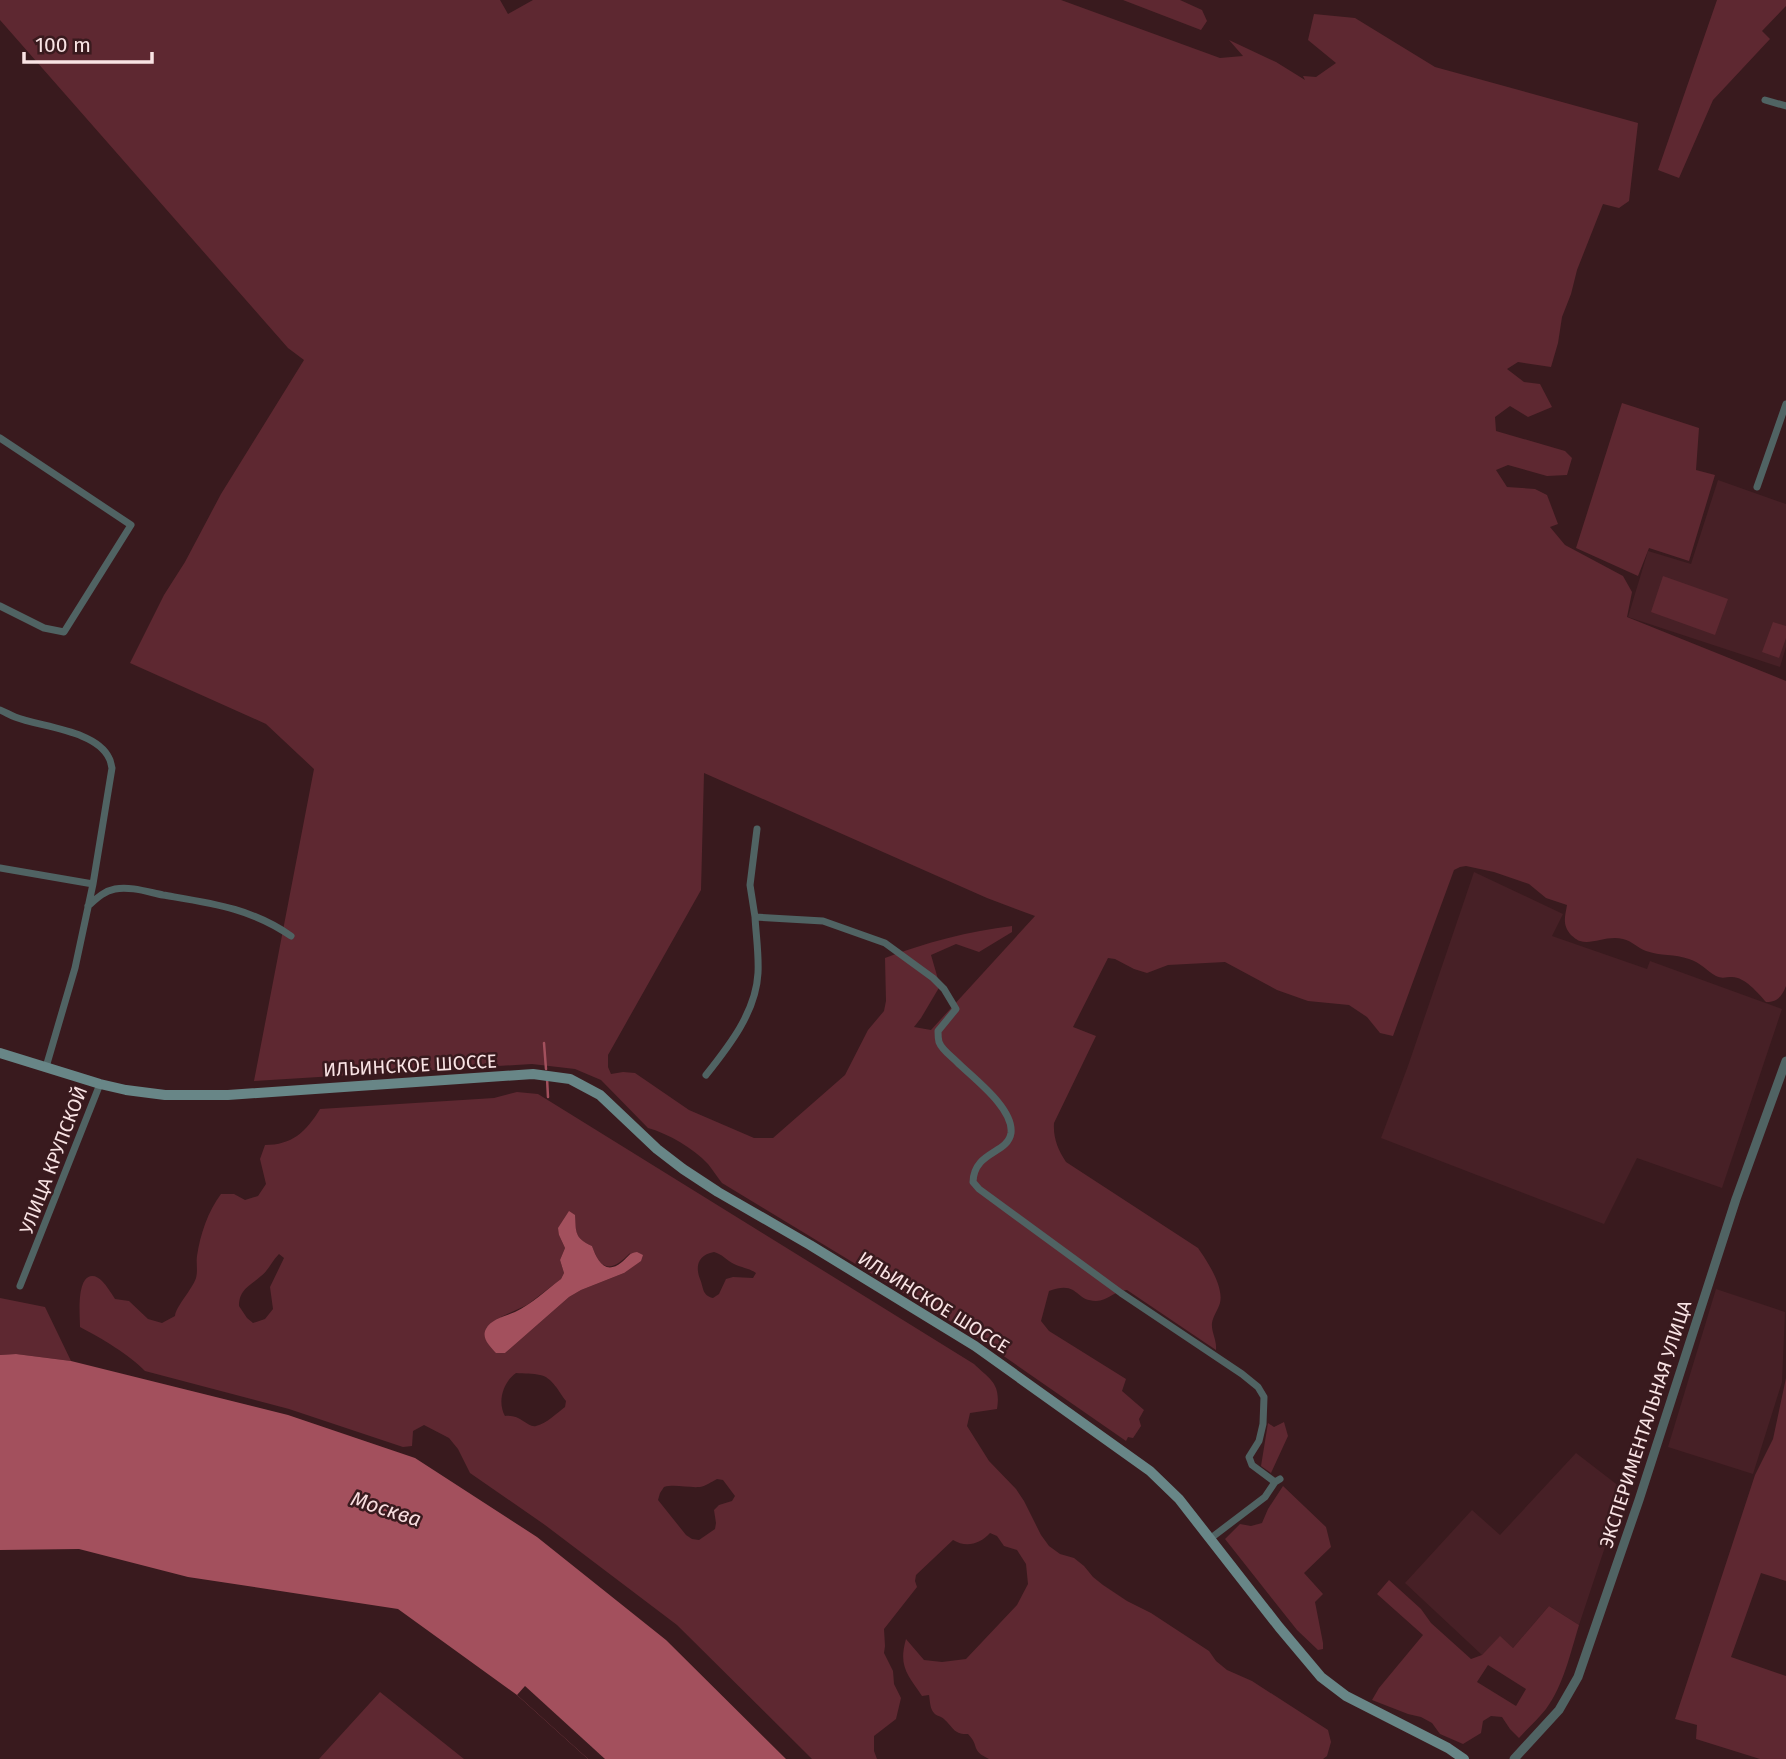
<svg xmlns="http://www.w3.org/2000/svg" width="1786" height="1759" font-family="'Fira Sans',sans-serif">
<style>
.built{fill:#472026}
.green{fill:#5e2831;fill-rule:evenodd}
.water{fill:#a3505d}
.pier{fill:#391a1e}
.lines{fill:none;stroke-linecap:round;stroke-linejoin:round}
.stream{stroke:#a3505d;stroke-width:2.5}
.minor{stroke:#506363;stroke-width:7}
.tertiary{stroke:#506363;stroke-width:9}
.secondary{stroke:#688687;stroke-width:10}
.labels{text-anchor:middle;stroke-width:5;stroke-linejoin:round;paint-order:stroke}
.street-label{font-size:19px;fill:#f9e3e4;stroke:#391a1e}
.water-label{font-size:21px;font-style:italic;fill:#f7dddf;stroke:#391a1e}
</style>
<rect width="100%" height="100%" fill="#391a1e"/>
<path class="built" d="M 1718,480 L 1786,504 L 1786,647 L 1780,667 L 1628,617 L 1648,551 L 1691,564 Z
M 1474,872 L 1563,914 L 1552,936 L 1647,969 L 1650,961 L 1782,1009 L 1722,1188 L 1637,1158 L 1604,1224 L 1381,1138 L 1408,1066 Z
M 1716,1289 L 1785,1312 L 1782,1382 L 1753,1474 L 1668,1447 Z
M 1576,1453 L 1624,1490 L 1579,1625 L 1549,1606 L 1513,1648 L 1500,1637 L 1482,1655 L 1405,1583 L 1472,1510 L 1500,1535 Z"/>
<path class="green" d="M 0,0 L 500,0 L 508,14 L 533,0 L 1061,0 L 1220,58 L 1243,56 L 1229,40 L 1276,62 L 1305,80 L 1303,76 L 1316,77 L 1336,63 L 1308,40 L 1314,14 L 1355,18 L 1435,67 L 1638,123 L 1629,201 L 1619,208 L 1603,204 L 1577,270 L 1571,294 L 1562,317 L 1558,343 L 1551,367 L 1518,362 L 1507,369 L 1524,382 L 1540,384 L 1552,407 L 1528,417 L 1510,406 L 1495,417 L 1496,431 L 1565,451 L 1572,458 L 1567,475 L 1547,476 L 1508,465 L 1496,470 L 1507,487 L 1535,489 L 1547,495 L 1558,524 L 1550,527 L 1565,545 L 1623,576 L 1632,592 L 1627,617 L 1786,681 L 1786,986 C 1782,996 1778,1002 1766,1002 C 1758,993 1745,977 1732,977 C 1726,977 1722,979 1716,976 C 1707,971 1700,962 1689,959 C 1675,954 1660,956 1646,951 C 1638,948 1632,941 1623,939 C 1607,935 1592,945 1580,941 C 1578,941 1572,936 1571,935 C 1562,925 1565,917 1567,905 L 1546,898 L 1529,884 L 1494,872 L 1466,866 L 1460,867 L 1454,870 L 1393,1036 L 1380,1033 L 1367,1017 L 1349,1005 L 1308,1001 L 1277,990 L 1225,962 L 1168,965 L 1147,973 L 1134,969 L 1115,959 L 1108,958 L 1073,1027 L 1096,1036 L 1054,1123 C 1053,1138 1058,1150 1066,1162 L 1198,1248 C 1207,1261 1224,1286 1220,1303 C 1218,1310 1213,1316 1212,1323 C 1211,1332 1217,1340 1216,1350 L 1127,1290 C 1115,1290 1108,1301 1096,1301 C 1074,1301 1079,1280 1049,1291 L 1041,1321 L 1049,1331 L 1126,1379 L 1122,1391 L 1144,1410 L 1139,1419 L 1141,1426 L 1133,1438 L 1128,1437 L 1126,1441 L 976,1337 L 722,1183 C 717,1177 713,1170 708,1164 C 693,1148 669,1134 648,1128 L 601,1080 L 575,1069 L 532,1064 L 254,1081 L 314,769 L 266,724 L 130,663 L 164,595 L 185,562 L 221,494 L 304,360 L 288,348 L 0,20 ZM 704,773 L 987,898 L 1035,916 L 931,1030 L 914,1027 L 921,1018 L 940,986 L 931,955 L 956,944 L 979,952 L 1012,932 L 1012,926 C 970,931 924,943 885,958 L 886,1001 L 884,1011 L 868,1030 L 845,1075 L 773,1138 L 754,1138 L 689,1110 L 635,1073 L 623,1072 L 611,1074 L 608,1067 L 608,1055 L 701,890 Z
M 1123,0 L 1180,0 L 1202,10 L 1207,21 L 1201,30 Z
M 1717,0 L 1786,0 L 1786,6 L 1762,31 L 1770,39 L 1713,100 L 1679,178 L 1658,170 Z
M 1622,403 L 1699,428 L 1696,470 L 1715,475 L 1689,561 L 1649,548 L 1638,576 L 1576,548 Z
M 1663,576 L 1728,599 L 1715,635 L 1651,612 Z
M 1773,622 L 1786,626 L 1786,638 L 1779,658 L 1762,652 Z
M 517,1092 L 538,1094 L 974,1364 C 991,1380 1001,1384 997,1409 L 970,1413 L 967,1426 L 989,1461 L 1016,1489 L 1024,1501 L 1041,1535 L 1049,1546 L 1060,1554 L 1074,1558 L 1084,1566 L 1093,1577 L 1103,1585 L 1127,1601 L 1151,1613 L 1209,1651 L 1216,1661 L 1227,1670 L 1252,1681 L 1328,1730 L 1331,1742 L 1327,1756 L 1323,1759 L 989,1759 C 970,1750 980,1746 968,1734 C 954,1735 953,1727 944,1719 C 941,1716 936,1716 934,1713 C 930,1709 930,1701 929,1695 L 922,1696 C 908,1675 898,1667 906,1639 L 924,1660 L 942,1662 L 966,1659 L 1017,1605 L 1028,1584 L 1026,1564 L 1017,1550 L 1004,1546 L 997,1536 L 990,1533 C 980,1544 966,1548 953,1540 L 916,1575 L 915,1581 L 917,1587 L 884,1629 L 885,1646 L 884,1653 L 893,1671 L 894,1684 L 901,1698 L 896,1719 L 874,1736 L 874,1751 L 877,1759 L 812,1759 L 677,1625 L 545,1525 L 470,1473 L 458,1449 L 449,1438 L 424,1425 L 413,1431 L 412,1446 L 403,1447 L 289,1409 L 145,1371 C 130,1355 101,1338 80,1327 C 80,1316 76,1277 92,1276 C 96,1276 99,1278 102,1281 C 107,1286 111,1293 115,1299 L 129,1301 L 148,1319 L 162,1323 L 175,1316 C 176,1306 192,1290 196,1278 C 198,1271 196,1263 197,1256 C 200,1235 208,1211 221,1194 L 234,1194 L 245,1200 L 258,1196 L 266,1184 L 260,1159 L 265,1145 C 292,1145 306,1132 320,1109 L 494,1098 ZM 575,1221 C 574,1234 580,1241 592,1246 C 601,1272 612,1272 630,1253 L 624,1273 L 581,1290 L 569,1297 L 505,1353 L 501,1317 L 527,1305 L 561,1279 L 564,1273 L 560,1260 L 565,1248 L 559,1235 ZM 714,1252 C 722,1254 726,1260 734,1264 C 742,1268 749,1268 756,1273 L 753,1278 L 733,1277 L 726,1279 L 719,1294 L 713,1298 C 702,1295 704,1289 700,1279 C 695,1266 698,1255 714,1252 ZM 279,1254 L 284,1258 L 270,1287 L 273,1309 L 265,1319 L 253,1323 L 247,1318 L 239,1306 C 239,1289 250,1286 261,1276 C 268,1271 272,1261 279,1254 ZM 516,1373 C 524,1374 533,1373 540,1375 C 552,1377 559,1392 566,1401 L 565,1407 C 557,1413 546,1424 536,1426 C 527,1428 521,1414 505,1416 C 497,1402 503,1382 516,1373 ZM 717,1479 L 723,1480 L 735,1496 L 732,1501 L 719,1505 L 714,1510 L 716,1523 L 715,1529 L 699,1540 L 692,1539 L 686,1535 L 658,1500 L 660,1493 L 664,1487 C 675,1484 688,1488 700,1487 C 706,1486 711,1482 717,1479 Z
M 0,1298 L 45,1307 L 71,1361 L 16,1354 L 0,1355 Z
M 1786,1378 L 1786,1581 L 1761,1573 L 1731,1657 L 1786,1676 L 1786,1759 L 1760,1759 L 1696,1739 L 1697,1725 L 1675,1719 L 1755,1475 L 1773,1439 Z
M 1284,1422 L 1288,1436 L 1271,1473 L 1261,1466 L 1268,1423 L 1274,1427 Z
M 1283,1486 L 1326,1527 L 1331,1547 L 1304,1573 L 1323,1594 L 1315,1602 L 1323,1643 L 1323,1649 L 1318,1650 L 1297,1630 L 1225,1539 L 1240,1524 L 1251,1526 L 1262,1523 L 1268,1509 Z
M 1389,1580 L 1421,1609 L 1431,1623 L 1471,1659 L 1482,1655 L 1500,1636 L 1513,1648 L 1549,1606 L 1579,1625 C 1570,1654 1564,1684 1546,1709 C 1538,1719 1528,1728 1519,1738 L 1510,1729 L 1502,1717 L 1491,1716 L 1483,1721 L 1481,1733 L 1463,1744 L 1440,1734 L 1432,1723 L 1421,1717 L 1408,1714 L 1372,1700 L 1379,1688 L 1423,1635 L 1377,1594 ZM 1488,1665 L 1526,1689 L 1516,1706 L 1477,1682 Z
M 380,1692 L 464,1759 L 319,1759 Z"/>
<path class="water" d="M 569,1211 L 575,1215 C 576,1231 574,1238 592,1246 C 597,1260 605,1276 622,1262 C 628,1257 629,1253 637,1252 L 643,1255 L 641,1261 L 624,1273 L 581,1290 L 569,1297 L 505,1353 L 496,1353 C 490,1346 481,1338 486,1329 C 491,1319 506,1316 515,1312 C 532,1304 546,1290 561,1279 L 564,1273 L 560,1260 L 565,1248 L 559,1235 L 558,1228 Z
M 16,1354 L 71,1361 L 288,1415 L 415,1458 L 537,1537 L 666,1640 L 786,1759 L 588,1759 L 517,1695 L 398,1609 L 188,1577 L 79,1549 L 0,1550 L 0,1355 Z"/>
<path class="pier" d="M 525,1686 L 605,1759 L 588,1759 L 517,1695 Z"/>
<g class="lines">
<path class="stream" d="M 544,1043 L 546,1069
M 547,1078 L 548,1097"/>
<path class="minor" d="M 1765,100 L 1786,106
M 0,438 L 131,525 L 64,632 L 44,628 L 0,606
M 1757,487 L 1786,404
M 0,710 C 5,712 10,715 15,717 C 40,727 96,730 109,758 C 111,761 111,765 112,768 L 93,884 L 75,968 L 46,1067
M 0,868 L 93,884
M 88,906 C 96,899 104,891 115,889 C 130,886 148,892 163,895 C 210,903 251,908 291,936
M 755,917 L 750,885 L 757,829
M 706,1075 C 729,1046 756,1012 758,973 C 759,955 756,935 755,917 L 823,921 L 885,943 L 933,978 L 944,989 L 956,1009 L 938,1031 C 938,1035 938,1038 939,1042 C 942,1050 951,1056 957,1062 C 973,1078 1014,1108 1011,1133 C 1008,1154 974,1151 973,1182 L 979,1189 L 1121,1293 L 1242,1374 L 1258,1387 L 1264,1397 L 1263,1424 L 1259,1441 L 1249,1457 L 1252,1465 L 1275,1482
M 20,1286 L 100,1084
M 1211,1538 L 1265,1497 L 1275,1482 L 1280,1479"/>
<path class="tertiary" d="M 1514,1759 L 1559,1710 L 1578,1677 L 1639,1500 L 1736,1199 L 1786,1061"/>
<path class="secondary" d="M 0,1053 L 100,1084 L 126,1090 L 165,1095 L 228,1095 L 533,1074 L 570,1079 L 600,1095 L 657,1149 L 683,1169 L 718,1192 L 810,1245 L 975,1346 L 1150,1471 L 1179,1499 L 1279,1627 L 1321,1677 L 1346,1696 L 1448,1748 L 1464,1759"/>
</g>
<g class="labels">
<g class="street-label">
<text transform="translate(410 1065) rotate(-3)" y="7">ИЛЬИНСКОЕ ШОССЕ</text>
<text transform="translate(53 1160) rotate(-69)" y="7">УЛИЦА КРУПСКОЙ</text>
<text transform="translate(934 1302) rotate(32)" y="7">ИЛЬИНСКОЕ ШОССЕ</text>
<text transform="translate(1645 1424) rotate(-72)" y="7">ЭКСПЕРИМЕНТАЛЬНАЯ УЛИЦА</text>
</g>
<g class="water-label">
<text transform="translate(386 1509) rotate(18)" y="7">Москва</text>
</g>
</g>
<path d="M24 52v10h128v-10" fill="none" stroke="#f9e3e4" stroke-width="3.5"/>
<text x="35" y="52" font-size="21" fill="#f9e3e4" stroke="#391a1e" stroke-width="5" paint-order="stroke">100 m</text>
</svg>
